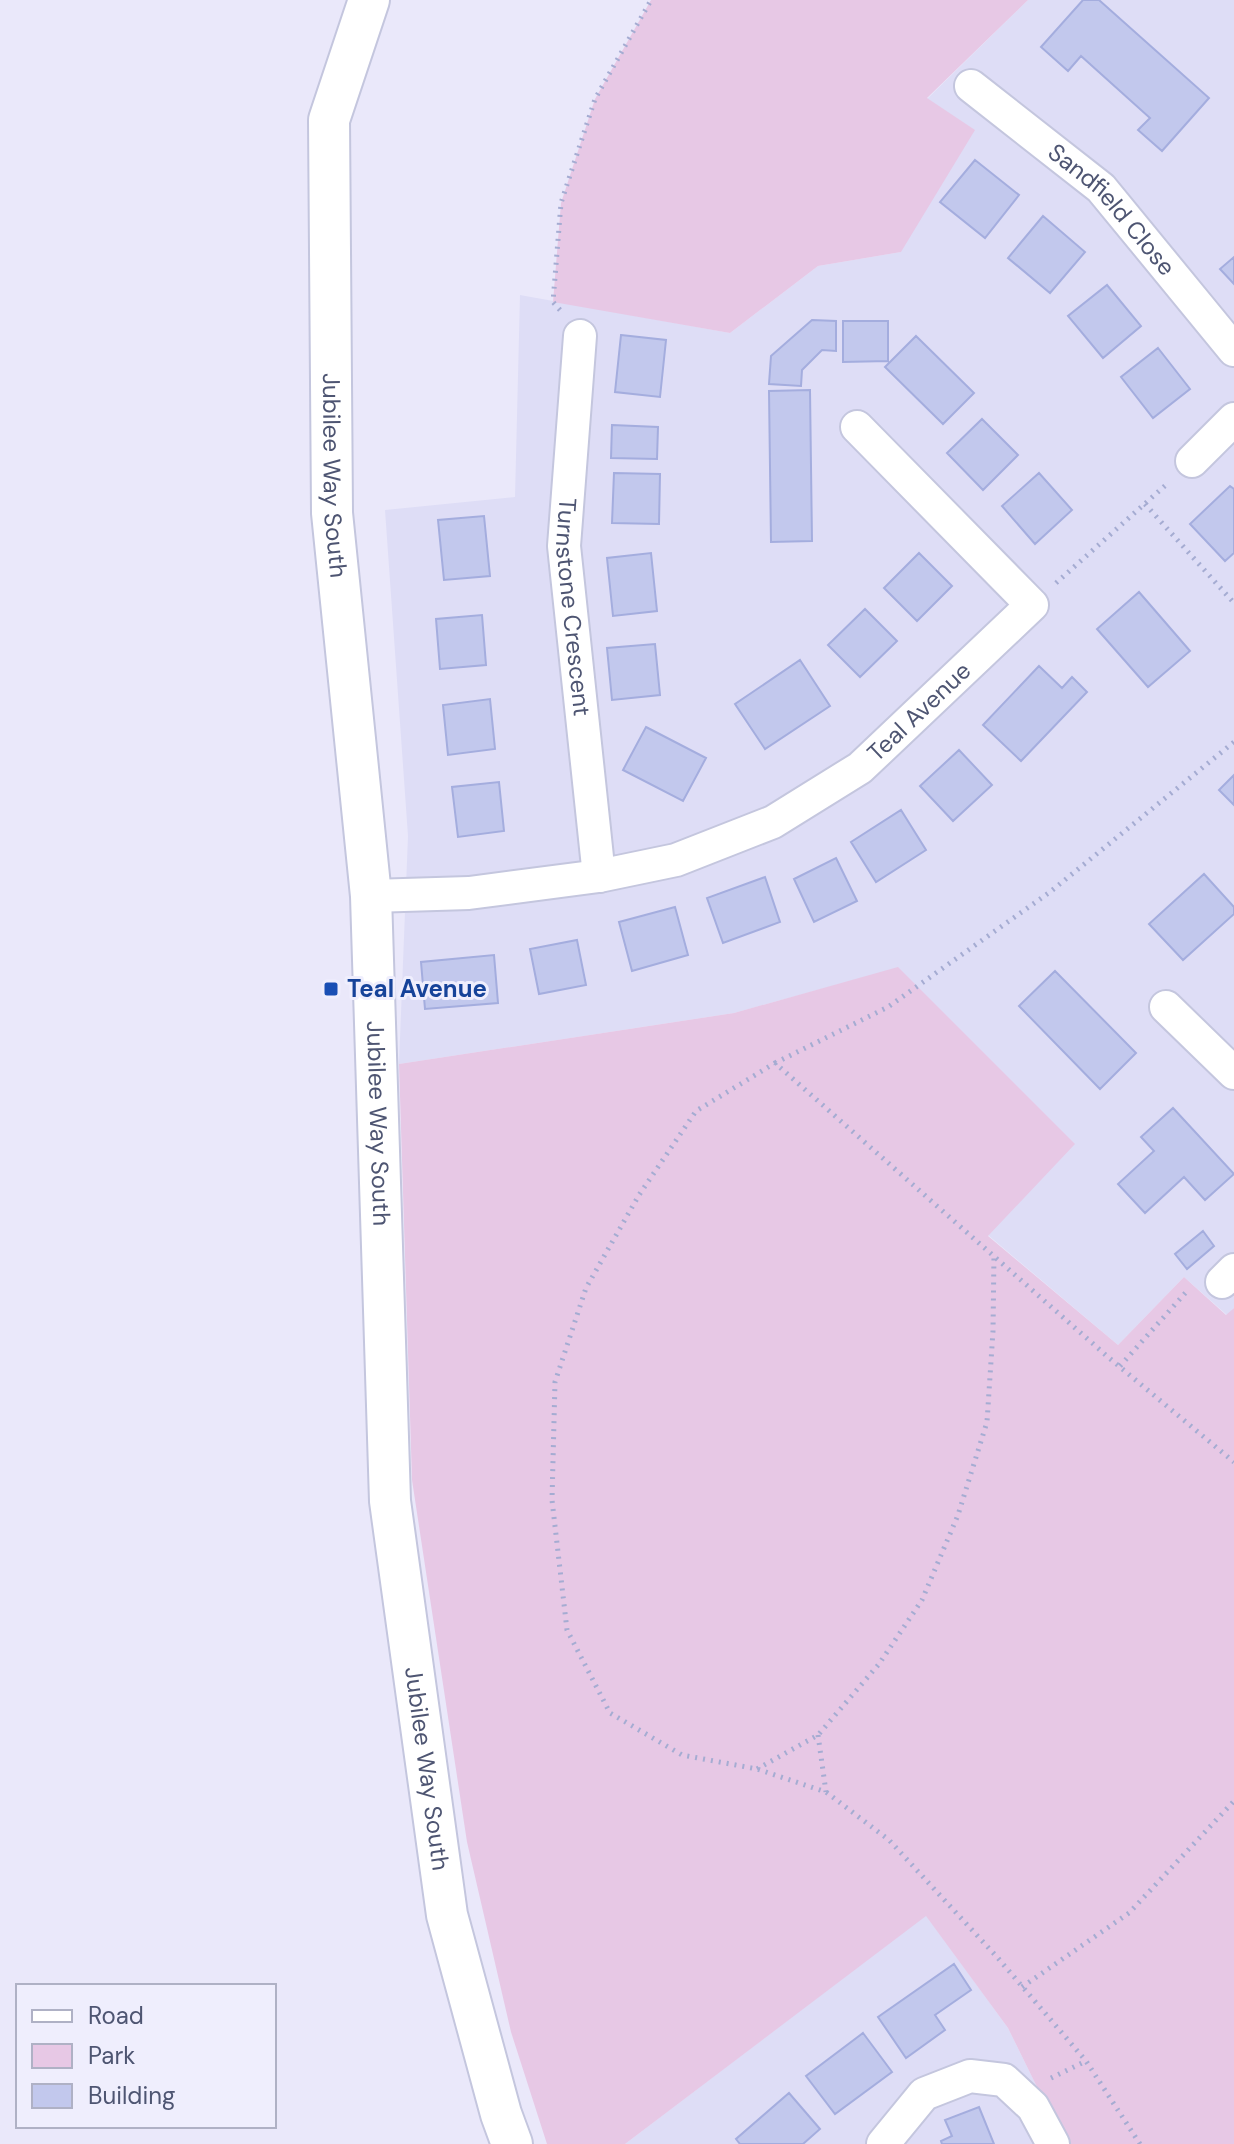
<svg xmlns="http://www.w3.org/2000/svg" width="1234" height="2144" font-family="'DM Sans',sans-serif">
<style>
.residential{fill:#deddf6}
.green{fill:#e7c8e5}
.building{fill:#c2c8ed;stroke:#a4adde;stroke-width:2}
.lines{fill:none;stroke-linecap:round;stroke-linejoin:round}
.minor-casing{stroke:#c4c6de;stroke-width:36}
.tertiary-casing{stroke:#c4c6de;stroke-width:44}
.path{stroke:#a5acd2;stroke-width:5;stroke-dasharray:2 6;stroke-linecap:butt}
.minor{stroke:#fff;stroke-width:32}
.tertiary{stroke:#fff;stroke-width:40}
.transit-dot{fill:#1a4fb4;stroke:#efeefd;stroke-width:3}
.labels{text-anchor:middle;stroke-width:6;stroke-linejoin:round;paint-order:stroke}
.street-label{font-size:24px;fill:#4e5572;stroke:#efeefd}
.transit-label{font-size:24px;font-weight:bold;fill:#164399;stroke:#efeefd;text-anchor:start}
</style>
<rect width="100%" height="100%" fill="#eae8fa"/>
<path class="residential" d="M 1028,0 L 1234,0 L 1234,1308 L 1227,1315 L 1184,1277 L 1118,1345 L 988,1235 L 915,987 L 898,968 L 734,1013 L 399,1064 L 408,836 L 385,510 L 515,497 L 520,295 L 730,333 L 818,266 L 901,252 L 927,99 Z
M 926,1915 L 1008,2028 L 1065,2144 L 625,2144 Z"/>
<path class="green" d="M 651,0 L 1028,0 L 927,98 L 975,130 L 901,252 L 818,266 L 730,333 L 553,302 L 561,203 L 595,99 Z
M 898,967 L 1075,1144 L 988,1236 L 1118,1345 L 1184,1277 L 1226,1315 L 1234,1308 L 1234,2144 L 1065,2144 L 1008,2028 L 926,1916 L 625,2144 L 547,2144 L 511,2032 L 467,1842 L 412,1480 L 399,1064 L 734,1013 Z"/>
<path class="building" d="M 1083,0 L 1099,0 L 1209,98 L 1162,151 L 1138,130 L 1150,118 L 1081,56 L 1068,71 L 1041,47 Z
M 975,160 L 1019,195 L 985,238 L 940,202 Z
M 1043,216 L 1085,252 L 1050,293 L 1008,258 Z
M 1234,257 L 1234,284 L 1220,269 Z
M 1107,285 L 1141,326 L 1103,358 L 1068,316 Z
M 812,320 L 836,321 L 836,351 L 822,350 L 802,370 L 801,386 L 769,384 L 771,356 Z
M 843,321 L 888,321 L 888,361 L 843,362 Z
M 621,335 L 666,340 L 660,397 L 615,392 Z
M 916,336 L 974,393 L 943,424 L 885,367 Z
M 1158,348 L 1190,389 L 1153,418 L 1121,377 Z
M 810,390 L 812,541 L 771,542 L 769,391 Z
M 982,419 L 1018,455 L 983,490 L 947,453 Z
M 612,425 L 658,427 L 657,459 L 611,458 Z
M 614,473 L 660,474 L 659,524 L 612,523 Z
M 1039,473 L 1072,510 L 1035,544 L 1002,506 Z
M 1230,486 L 1234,489 L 1234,553 L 1225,561 L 1190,524 Z
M 484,516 L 490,576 L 444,580 L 438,520 Z
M 651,553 L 657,611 L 613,616 L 607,558 Z
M 919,553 L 952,586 L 917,621 L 884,588 Z
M 1139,592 L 1190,651 L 1148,687 L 1097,629 Z
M 865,609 L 897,641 L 860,677 L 828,645 Z
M 482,615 L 486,665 L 440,669 L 436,619 Z
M 655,644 L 660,695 L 612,700 L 607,648 Z
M 800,660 L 830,706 L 765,749 L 735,704 Z
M 1039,666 L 1062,688 L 1072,677 L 1087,692 L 1021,761 L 983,725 Z
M 490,699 L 495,749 L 448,755 L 443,705 Z
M 646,727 L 706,758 L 683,801 L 623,770 Z
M 959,750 L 992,785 L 953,821 L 920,786 Z
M 1234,775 L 1234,805 L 1219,790 Z
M 499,782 L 504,831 L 458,837 L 452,787 Z
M 901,810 L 926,850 L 876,882 L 851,842 Z
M 836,858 L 857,901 L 814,922 L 794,879 Z
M 1204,874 L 1234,907 L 1234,914 L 1183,960 L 1149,924 Z
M 765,877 L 780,922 L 723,943 L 707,898 Z
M 675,907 L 688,955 L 632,971 L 619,922 Z
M 577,940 L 586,985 L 539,994 L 530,949 Z
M 494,955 L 498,1003 L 425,1009 L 421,962 Z
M 1055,971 L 1136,1053 L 1100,1089 L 1019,1006 Z
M 1173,1108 L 1234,1174 L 1205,1200 L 1184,1177 L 1145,1213 L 1118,1184 L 1154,1151 L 1141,1137 Z
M 1203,1231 L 1214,1246 L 1187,1269 L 1175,1254 Z
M 954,1964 L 971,1990 L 935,2015 L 945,2030 L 906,2058 L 878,2017 Z
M 863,2033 L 892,2072 L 835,2114 L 806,2076 Z
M 789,2093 L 820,2129 L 803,2144 L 740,2144 L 736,2139 Z
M 979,2107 L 994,2144 L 942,2144 L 941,2141 L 952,2136 L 945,2120 Z"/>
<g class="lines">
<g class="minor-casing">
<g id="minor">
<path id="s1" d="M 971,86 L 1101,188 L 1234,350"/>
<path id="s2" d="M 580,336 L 564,546 L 599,876"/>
<path d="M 1192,461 L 1234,419"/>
<path id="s3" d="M 371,896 L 469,893 L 599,876 L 676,860 L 773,822 L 860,768 L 1032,605 L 857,427"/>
<path d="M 1166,1007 L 1234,1073"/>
<path d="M 1222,1282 L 1234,1270"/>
<path d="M 883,2144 L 924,2094 L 970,2076 L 1004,2080 L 1033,2107 L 1053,2144"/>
</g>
</g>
<g class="tertiary-casing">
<g id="tertiary">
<path id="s4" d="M 369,0 L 329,120 L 332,513 L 371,896 L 390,1501 L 447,1915 L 501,2114 L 512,2144"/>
</g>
</g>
<path class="path" d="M 560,310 L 553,302 L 561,203 L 595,99 L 651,0
M 1145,504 L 1234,603
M 1056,583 L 1168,483
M 775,1063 L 888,1007 L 1050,892 L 1234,742
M 1120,1366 L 1188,1290
M 818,1735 L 826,1792
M 757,1769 L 818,1735 L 879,1664 L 922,1600 L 958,1515 L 987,1422 L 993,1331 L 994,1254
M 1022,1987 L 1129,1913 L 1234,1801
M 1051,2078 L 1086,2061
M 1140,2144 L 1086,2061 L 997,1957 L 889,1840 L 826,1792 L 757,1769 L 682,1755 L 610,1713 L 567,1630 L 552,1500 L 555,1382 L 586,1288 L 639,1195 L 696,1111 L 775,1063 L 1108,1357 L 1234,1462"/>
<use href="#minor" class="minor"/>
<use href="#tertiary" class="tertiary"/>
</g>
<rect class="transit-dot" x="323" y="981" width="16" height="16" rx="4"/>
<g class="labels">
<g class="street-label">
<text dy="8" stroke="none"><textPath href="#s1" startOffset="188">Sandfield Close</textPath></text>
<text dy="8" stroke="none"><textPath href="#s4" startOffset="482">Jubilee Way South</textPath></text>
<text dy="8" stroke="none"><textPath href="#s2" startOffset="272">Turnstone Crescent</textPath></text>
<text dy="8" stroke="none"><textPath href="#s3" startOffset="596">Teal Avenue</textPath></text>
<text dy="8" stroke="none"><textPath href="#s4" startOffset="1132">Jubilee Way South</textPath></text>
<text dy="8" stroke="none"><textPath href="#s4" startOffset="1780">Jubilee Way South</textPath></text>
</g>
<g class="transit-label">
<text x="347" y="997">Teal Avenue</text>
</g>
</g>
<rect x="16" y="1984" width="260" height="144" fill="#efeefd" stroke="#afb1c5" stroke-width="2"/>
<rect x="32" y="2010" width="40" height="12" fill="#ffffff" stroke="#afb1c5" stroke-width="2"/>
<text x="88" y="2024" font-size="24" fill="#4e5572">Road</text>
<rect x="32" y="2044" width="40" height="24" fill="#e7c8e5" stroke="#afb1c5" stroke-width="2"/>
<text x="88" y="2064" font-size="24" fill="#4e5572">Park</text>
<rect x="32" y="2084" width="40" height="24" fill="#c2c8ed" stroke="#afb1c5" stroke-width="2"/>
<text x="88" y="2104" font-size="24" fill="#4e5572">Building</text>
</svg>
